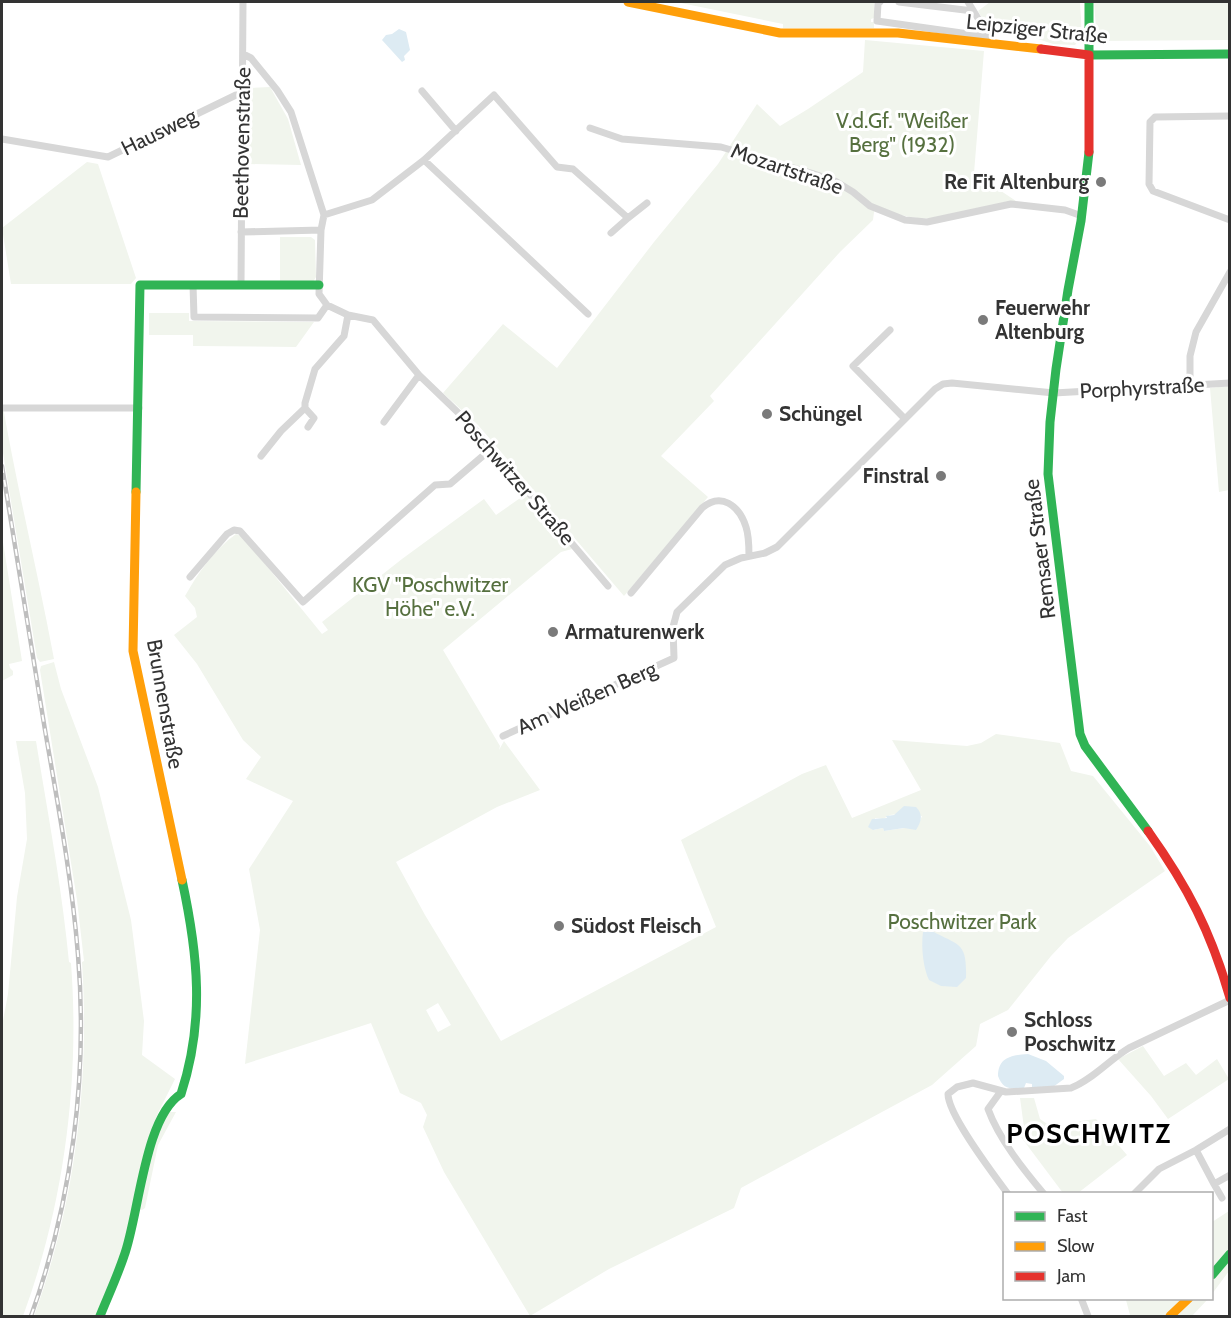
<svg xmlns="http://www.w3.org/2000/svg" width="1231" height="1318" font-family="Cabin,sans-serif">
<style>
.green{fill:#f1f5ed;fill-rule:evenodd}
.water{fill:#ddebf3}
.lines{fill:none;stroke-linecap:round;stroke-linejoin:round}
.street{stroke:#d7d7d7;stroke-width:7}
.fast{stroke:#30b455;stroke-width:9}
.slow{stroke:#ff9f0a;stroke-width:9}
.jam{stroke:#e5322d;stroke-width:9}
.rail-casing{stroke:#bebebe;stroke-width:4.5}
.rail{stroke:#fff;stroke-width:2;stroke-dasharray:7;stroke-linecap:butt}
.poi-dot{fill:#7a7a7a;stroke:#fff;stroke-width:2}
.labels{text-anchor:middle;stroke-width:6;stroke-linejoin:round;paint-order:stroke}
.street-label{font-size:21px;fill:#333;stroke:#fff}
.park-label{font-size:21px;fill:#56703f;stroke:#fff}
.poi-label{font-size:21px;font-weight:bold;fill:#333;stroke:#fff;text-anchor:start}
.district-label{font-size:27px;font-weight:bold;letter-spacing:1.5px;fill:#000;stroke:#fff}
</style>
<rect width="100%" height="100%" fill="#fff"/>
<path class="green" d="M 676,2 L 874,2 L 874,18 L 871,19 L 871,22 L 874,22 L 874,28 L 783,28 L 783,24 Z
M 990,2 L 1080,2 C 1080,16 1085,34 1075,45 L 1053,44 L 1035,38 L 995,34 L 989,21 L 985,23 L 978,11 Z
M 1094,2 L 1229,2 L 1229,40 L 1097,41 Z
M 865,40 L 984,51 L 974,173 L 1016,201 C 983,207 944,223 910,217 C 898,215 887,210 875,205 L 873,220 L 840,252 L 710,396 L 714,401 L 661,456 L 708,497 L 624,596 L 478,425 L 443,393 L 503,324 L 557,368 L 654,242 L 718,164 L 757,104 L 780,126 L 808,109 L 863,72 Z
M 270,87 L 288,119 L 301,165 L 249,164 L 249,88 Z
M 87,162 L 98,164 L 136,278 L 131,284 L 11,284 L 2,228 Z
M 280,237 L 311,237 L 315,240 L 316,277 L 313,282 L 280,282 Z
M 149,313 L 189,313 L 189,321 L 314,322 L 296,347 L 193,346 L 193,335 L 149,335 Z
M 1229,386 L 1229,490 L 1219,492 L 1210,388 Z
M 2,401 C 17,488 38,573 54,659 L 40,662 L 37,658 L 2,447 Z
M 526,494 L 572,549 L 561,552 L 443,650 L 500,746 L 499,750 L 504,741 L 540,790 L 497,807 L 396,862 L 425,915 L 501,1041 L 716,927 L 681,840 L 802,774 L 826,765 L 852,818 L 921,790 L 892,740 L 967,746 L 981,743 L 996,734 L 1060,743 L 1071,771 L 1093,776 L 1150,846 L 1165,871 L 1068,938 L 1051,956 L 1008,1010 L 980,1024 L 976,1046 L 932,1085 L 741,1188 L 734,1208 L 609,1269 L 530,1316 L 444,1172 L 423,1127 L 427,1115 L 421,1103 L 400,1093 L 371,1023 L 245,1064 L 260,930 L 249,869 L 293,801 L 246,779 L 261,757 L 243,740 L 197,664 L 174,635 L 197,617 L 195,608 L 185,596 C 198,573 214,550 236,534 L 243,537 L 322,634 L 328,630 L 322,622 L 402,559 L 484,499 L 496,515 ZM 898,814 L 922,816 L 918,826 L 884,831 L 883,828 L 873,830 L 875,818 L 883,819 L 890,815 ZM 438,1003 L 451,1025 L 438,1032 L 426,1010 Z
M 2,536 L 22,661 L 9,664 L 10,668 L 13,671 L 13,675 L 2,681 Z
M 54,662 L 61,689 L 98,787 L 131,920 L 144,1021 L 142,1055 L 175,1079 L 158,1113 L 149,1140 L 122,1255 L 97,1316 L 34,1316 C 75,1204 90,1081 82,962 L 84,961 L 77,900 L 40,670 L 41,666 Z
M 16,741 L 36,741 C 48,815 62,888 69,962 L 71,963 C 80,1081 64,1205 23,1316 L 2,1316 L 2,1026 L 8,994 L 17,897 L 27,839 L 25,793 Z
M 1143,1046 L 1164,1076 L 1186,1063 L 1196,1075 L 1217,1059 L 1229,1079 L 1168,1119 L 1151,1096 L 1118,1059 Z
M 1020,1098 L 1034,1098 L 1040,1119 L 1056,1130 L 1081,1121 L 1096,1119 L 1127,1155 L 1078,1193 L 1063,1193 L 1021,1137 L 1025,1135 Z
M 166,1112 L 176,1112 L 158,1145 L 145,1208 L 142,1210 L 139,1209 L 146,1169 Z
M 1229,1211 L 1229,1271 L 1212,1294 L 1212,1222 Z
M 1129,1298 L 1208,1299 L 1192,1316 L 1127,1316 L 1130,1315 L 1126,1300 Z"/>
<path class="water" d="M 399,29 L 406,32 L 410,50 L 404,56 L 405,60 L 402,62 L 382,40 L 386,35 L 392,34 Z
M 904,806 L 916,807 C 923,814 922,821 916,830 L 904,828 L 884,831 L 883,828 L 873,830 L 868,827 L 872,819 L 887,818 L 886,816 L 894,815 Z
M 932,931 C 959,946 967,941 966,978 L 957,987 L 941,986 L 929,980 C 923,967 921,947 923,932 Z
M 1028,1054 L 1046,1061 L 1064,1076 L 1064,1079 L 1053,1087 L 1032,1088 L 1032,1084 L 1026,1083 L 1024,1088 C 1011,1089 1003,1090 998,1076 C 998,1057 1012,1055 1028,1054 Z"/>
<g class="lines">
<path class="street" d="M 880,2 L 878,3 L 877,21 L 990,37
M 899,2 L 973,11
M 968,2 L 990,38
M 243,54 L 251,58 L 277,90 L 291,112 L 324,215 L 321,230 L 319,294 L 327,305 L 348,315 L 373,320 L 419,375 L 472,426 L 608,586
M 422,91 L 456,131
M 1230,116 L 1155,117 L 1150,122 L 1149,184 L 1153,191 L 1230,220
M 590,128 L 622,139 L 721,147 L 811,173 L 835,181 L 853,192 L 870,206 L 905,220 L 927,222 L 1011,204 L 1065,210 L 1082,216
M 2,139 L 108,157 L 236,95 L 243,95
M 424,160 L 588,314
M 324,215 L 372,200 L 424,160 L 494,95 L 557,167 L 573,169 L 628,218 L 647,203
M 241,232 L 321,230
M 611,233 L 628,218
M 193,285 L 194,317 L 318,318 L 327,305
M 241,285 L 243,2
M 890,330 L 853,366 L 905,419
M 1190,385 L 1190,356 L 1196,332 L 1230,272
M 2,408 L 139,408
M 384,422 L 419,375
M 308,427 L 314,418 L 305,408 L 305,403 L 315,369 L 344,336 L 348,315
M 261,456 L 281,431 L 305,408
M 190,577 L 227,534 L 234,530 L 240,531 L 303,602 L 435,485 L 450,484 L 491,449
M 631,593 L 702,508 C 721,492 739,505 746,527 C 749,536 749,546 749,556
M 503,736 L 674,658 L 673,627 L 677,612 L 725,565 L 741,558 L 765,553 L 777,547 L 935,389 L 943,384 L 952,383 L 1054,393 L 1230,383
M 1001,1091 L 988,1109 C 999,1139 1023,1169 1044,1194
M 1196,1150 L 1214,1184 L 1230,1175
M 1214,1184 L 1222,1198
M 1008,1194 C 994,1175 948,1115 948,1094 L 957,1087 L 973,1083 L 1006,1092 L 1071,1088 C 1092,1080 1109,1060 1129,1048 L 1230,1000
M 1134,1194 L 1159,1169 L 1196,1150 L 1230,1129
M 1081,1298 L 1088,1316"/>
<path class="fast" d="M 1089,2 L 1089,55 L 1230,54
M 1089,152 L 1081,221 L 1068,290 L 1056,369 L 1050,422 L 1048,474 L 1080,734 L 1085,746 L 1148,831
M 136,492 L 140,285 L 319,285
M 1212,1275 L 1230,1254
M 100,1316 C 108,1296 117,1277 124,1256 C 139,1216 144,1117 181,1094 C 205,1021 198,954 182,880"/>
<path class="slow" d="M 628,2 L 780,33 L 898,33 L 1041,49
M 136,492 L 133,651 L 182,880
M 1170,1316 L 1189,1298"/>
<path class="jam" d="M 1041,49 L 1089,55 L 1089,152
M 1148,831 C 1188,887 1211,932 1230,998"/>
<g class="rail-casing">
<path id="rail" d="M 2,466 C 17,554 30,642 45,730 C 58,805 72,879 78,955 C 88,1076 72,1202 31,1316"/>
</g>
<use href="#rail" class="rail"/>
</g>
<g class="poi-dot">
<circle cx="1101" cy="182" r="6"/>
<circle cx="983" cy="320" r="6"/>
<circle cx="767" cy="414" r="6"/>
<circle cx="941" cy="476" r="6"/>
<circle cx="553" cy="632" r="6"/>
<circle cx="559" cy="926" r="6"/>
<circle cx="1012" cy="1032" r="6"/>
</g>
<g class="labels">
<g class="street-label">
<text transform="translate(1037 29) rotate(6)" y="7">Leipziger Straße</text>
<text transform="translate(159 132) rotate(-26)" y="7">Hausweg</text>
<text transform="translate(242 143) rotate(-89)" y="7">Beethovenstraße</text>
<text transform="translate(787 169) rotate(19)" y="7">Mozartstraße</text>
<text transform="translate(1142 388) rotate(-3)" y="7">Porphyrstraße</text>
<text transform="translate(515 478) rotate(49)" y="7">Poschwitzer Straße</text>
<text transform="translate(1040 549) rotate(-97)" y="7">Remsaer Straße</text>
<text transform="translate(587 698) rotate(-24)" y="7">Am Weißen Berg</text>
<text transform="translate(165 704) rotate(80)" y="7">Brunnenstraße</text>
</g>
<g class="park-label">
<text x="902" y="128">V.d.Gf. "Weißer<tspan x="902" dy="24">Berg" (1932)</tspan></text>
<text x="430" y="592">KGV "Poschwitzer<tspan x="430" dy="24">Höhe" e.V.</tspan></text>
<text x="962" y="929">Poschwitzer Park</text>
</g>
<g class="poi-label">
<text x="1089" y="189" text-anchor="end">Re Fit Altenburg</text>
<text x="995" y="315">Feuerwehr<tspan x="995" dy="24">Altenburg</tspan></text>
<text x="779" y="421">Schüngel</text>
<text x="929" y="483" text-anchor="end">Finstral</text>
<text x="565" y="639">Armaturenwerk</text>
<text x="571" y="933">Südost Fleisch</text>
<text x="1024" y="1027">Schloss<tspan x="1024" dy="24">Poschwitz</tspan></text>
</g>
<g class="district-label">
<text x="1089" y="1143">POSCHWITZ</text>
</g>
</g>
<rect width="1231" height="1318" fill="none" stroke="#333333" stroke-width="6"/>
<rect x="1003" y="1192" width="210" height="108" fill="#ffffff" stroke="#adadad" stroke-width="1.5"/>
<rect x="1015" y="1212" width="30" height="9" fill="#30b455" stroke="#adadad" stroke-width="1.5"/>
<text x="1057" y="1222" font-size="18" fill="#333333">Fast</text>
<rect x="1015" y="1242" width="30" height="9" fill="#ff9f0a" stroke="#adadad" stroke-width="1.5"/>
<text x="1057" y="1252" font-size="18" fill="#333333">Slow</text>
<rect x="1015" y="1272" width="30" height="9" fill="#e5322d" stroke="#adadad" stroke-width="1.5"/>
<text x="1057" y="1282" font-size="18" fill="#333333">Jam</text>
</svg>
